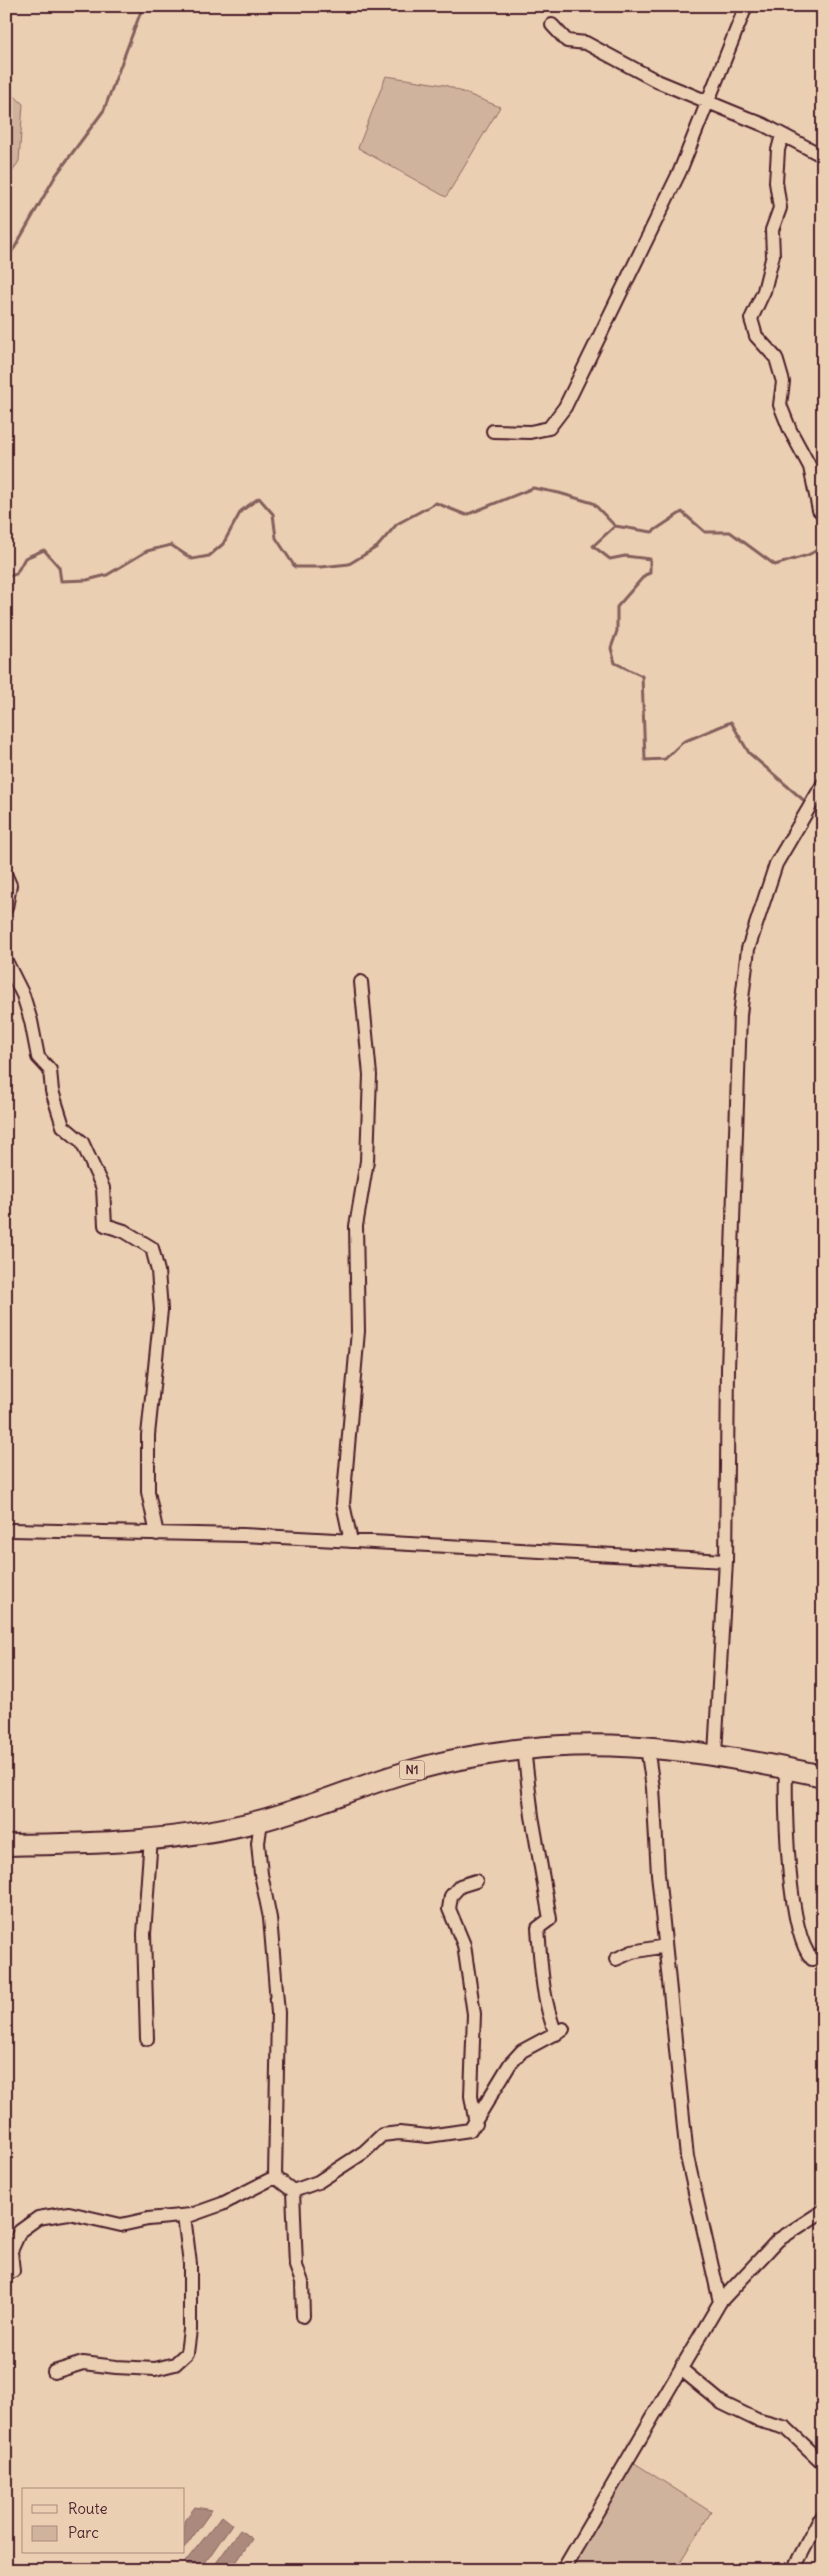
<svg xmlns="http://www.w3.org/2000/svg" width="829" height="2576" font-family="Delius,sans-serif">
<style>
.green{fill:#d0b39c;stroke:#8d6964}
.water{fill:#ab897d;stroke:#845f5c}
.lines{fill:none;stroke-linecap:round;stroke-linejoin:round}
.stream{stroke:#845f5c;stroke-width:3}
.minor-casing{stroke:#4a1f2b;stroke-width:16}
.primary-casing{stroke:#4a1f2b;stroke-width:24}
.minor{stroke:#ebcfb2;stroke-width:12}
.primary{stroke:#ebcfb2;stroke-width:20}
.labels{text-anchor:middle;stroke-width:4.5;stroke-linejoin:round;paint-order:stroke}
.shield{fill:#ebcfb2;stroke:#7a5454;stroke-width:1}
.shield-label{font-size:12px;font-weight:bold;fill:#4a1f2b}
</style>
<rect width="100%" height="100%" fill="#ebcfb2"/>
<filter id="ink" filterUnits="userSpaceOnUse"><feTurbulence type="fractalNoise" baseFrequency=".02" numOctaves="2"/><feDisplacementMap in="SourceGraphic" scale="10" xChannelSelector="R" yChannelSelector="G"/><feConvolveMatrix kernelMatrix="1 2 1 2 8 2 1 2 1" color-interpolation-filters="sRGB"/></filter>
<g filter="url(#ink)">
<path class="green" d="M 386,76 L 445,85 L 500,107 L 446,197 L 358,148 Z
M 6,88 L 23,104 L 19,161 L 6,182 Z
M 633,2462 L 711,2512 L 675,2570 L 570,2570 Z"/>
<path class="water" d="M 195,2507 L 212,2510 L 184,2549 L 184,2521 Z
M 222,2516 L 232,2524 L 200,2570 L 194,2570 L 185,2562 Z
M 240,2530 L 252,2539 L 231,2570 L 211,2570 Z"/>
<g class="lines">
<path class="stream" d="M 6,259 L 15,247 L 56,175 L 104,110 L 143,6
M 615,526 L 593,546 L 610,559 L 625,556 L 650,559 L 650,573 L 645,575 L 617,607 L 617,631 L 611,648 L 615,663 L 642,676 L 645,760 L 665,759 L 683,742 L 731,722 L 749,753 L 808,804
M 6,577 L 16,574 L 25,558 L 44,550 L 59,567 L 61,581 L 87,580 L 107,575 L 147,551 L 171,545 L 192,559 L 209,556 L 223,544 L 241,511 L 259,498 L 273,514 L 276,538 L 295,567 L 321,567 L 349,564 L 377,547 L 397,524 L 436,503 L 466,515 L 533,488 L 559,493 L 593,503 L 615,526 L 652,532 L 682,512 L 705,532 L 730,532 L 775,565 L 808,555 L 823,547
M 814,807 L 823,811"/>
<g class="minor-casing">
<path id="minor" d="M 552,25 L 567,41 L 586,43 L 657,81 L 764,125 L 823,156
M 782,135 L 778,150 L 776,182 L 780,208 L 772,230 L 773,255 L 764,291 L 751,319 L 756,336 L 776,358 L 783,382 L 780,405 L 790,430 L 810,467 L 819,510 L 823,513
M 493,431 L 530,432 L 549,428 L 565,407 L 680,171 L 746,6
M 6,876 L 10,885 L 6,908
M 6,961 L 23,995 L 31,1021 L 38,1057 L 50,1070 L 52,1091 L 63,1126 L 82,1142 L 103,1188 L 105,1225 L 124,1231 L 152,1248 L 158,1271 L 161,1310 L 148,1435 L 148,1492 L 157,1534
M 12,1530 L 243,1535 L 726,1561
M 351,1541 L 343,1504 L 358,1331 L 356,1226 L 367,1161 L 370,1075 L 361,982
M 647,1747 L 653,1788 L 658,1874 L 687,2157 L 720,2302
M 524,1749 L 532,1816 L 550,1919 L 538,1928 C 541,1966 542,1999 556,2034
M 715,1754 L 726,1561 L 728,1369 L 740,1015 L 748,949 L 776,864 L 823,784
M 786,1768 C 785,1807 787,1932 812,1959 L 823,1955
M 261,1821 L 258,1843 L 261,1874 L 270,1918 L 278,2013 L 275,2177 L 293,2191 L 296,2266 L 302,2282 L 303,2316
M 616,1959 L 632,1952 L 665,1946
M 147,2039 L 144,1934 L 151,1838
M 476,2124 L 471,2096 L 474,2014 L 464,1945 L 449,1909 L 451,1896 L 460,1886 L 476,1881
M 293,2191 L 318,2182 L 364,2152 L 382,2135 L 399,2133 L 428,2136 L 470,2130 L 510,2064 L 522,2051 L 563,2029
M 13,2271 L 11,2251 L 20,2231 L 38,2218 L 69,2213 L 121,2225 L 148,2219 L 191,2215 L 222,2204 L 275,2177
M 681,2369 L 722,2403 L 757,2420 L 786,2428 L 823,2463
M 54,2372 L 83,2363 L 116,2367 L 155,2369 L 175,2364 L 187,2353 L 190,2330 L 190,2264 L 184,2216
M 563,2570 L 720,2302 L 778,2240 L 823,2211
M 793,2570 L 818,2522 L 823,2517"/>
</g>
<g class="primary-casing">
<path id="primary" d="M 6,1845 C 91,1844 181,1842 263,1820 C 315,1806 363,1784 414,1770 C 448,1760 490,1753 525,1749 C 625,1737 725,1755 823,1776"/>
</g>
<use href="#minor" class="minor"/>
<use href="#primary" class="primary"/>
</g>
</g>
<g class="labels">
<rect class="shield" x="399.5" y="1760.5" width="25" height="19" rx="4"/>
<g class="shield-label">
<text x="412" y="1774">N1</text>
</g>
</g>
<rect width="829" height="2576" fill="none" stroke="#ebcfb2" stroke-width="25"/>
<rect x="12" y="12" width="804" height="2551" fill="none" stroke="#4a1f2b" stroke-width="2" filter="url(#ink)"/>
<rect x="22" y="2488" width="162" height="65" fill="#ebcfb2" stroke="#ab897c"/>
<rect x="32" y="2505" width="25" height="8" fill="#ebcfb2" stroke="#ab897c"/>
<text x="68" y="2514" font-size="15" fill="#4a1f2b">Route</text>
<rect x="32" y="2526" width="25" height="15" fill="#d0b39c" stroke="#ab897c"/>
<text x="68" y="2538" font-size="15" fill="#4a1f2b">Parc</text>
</svg>
